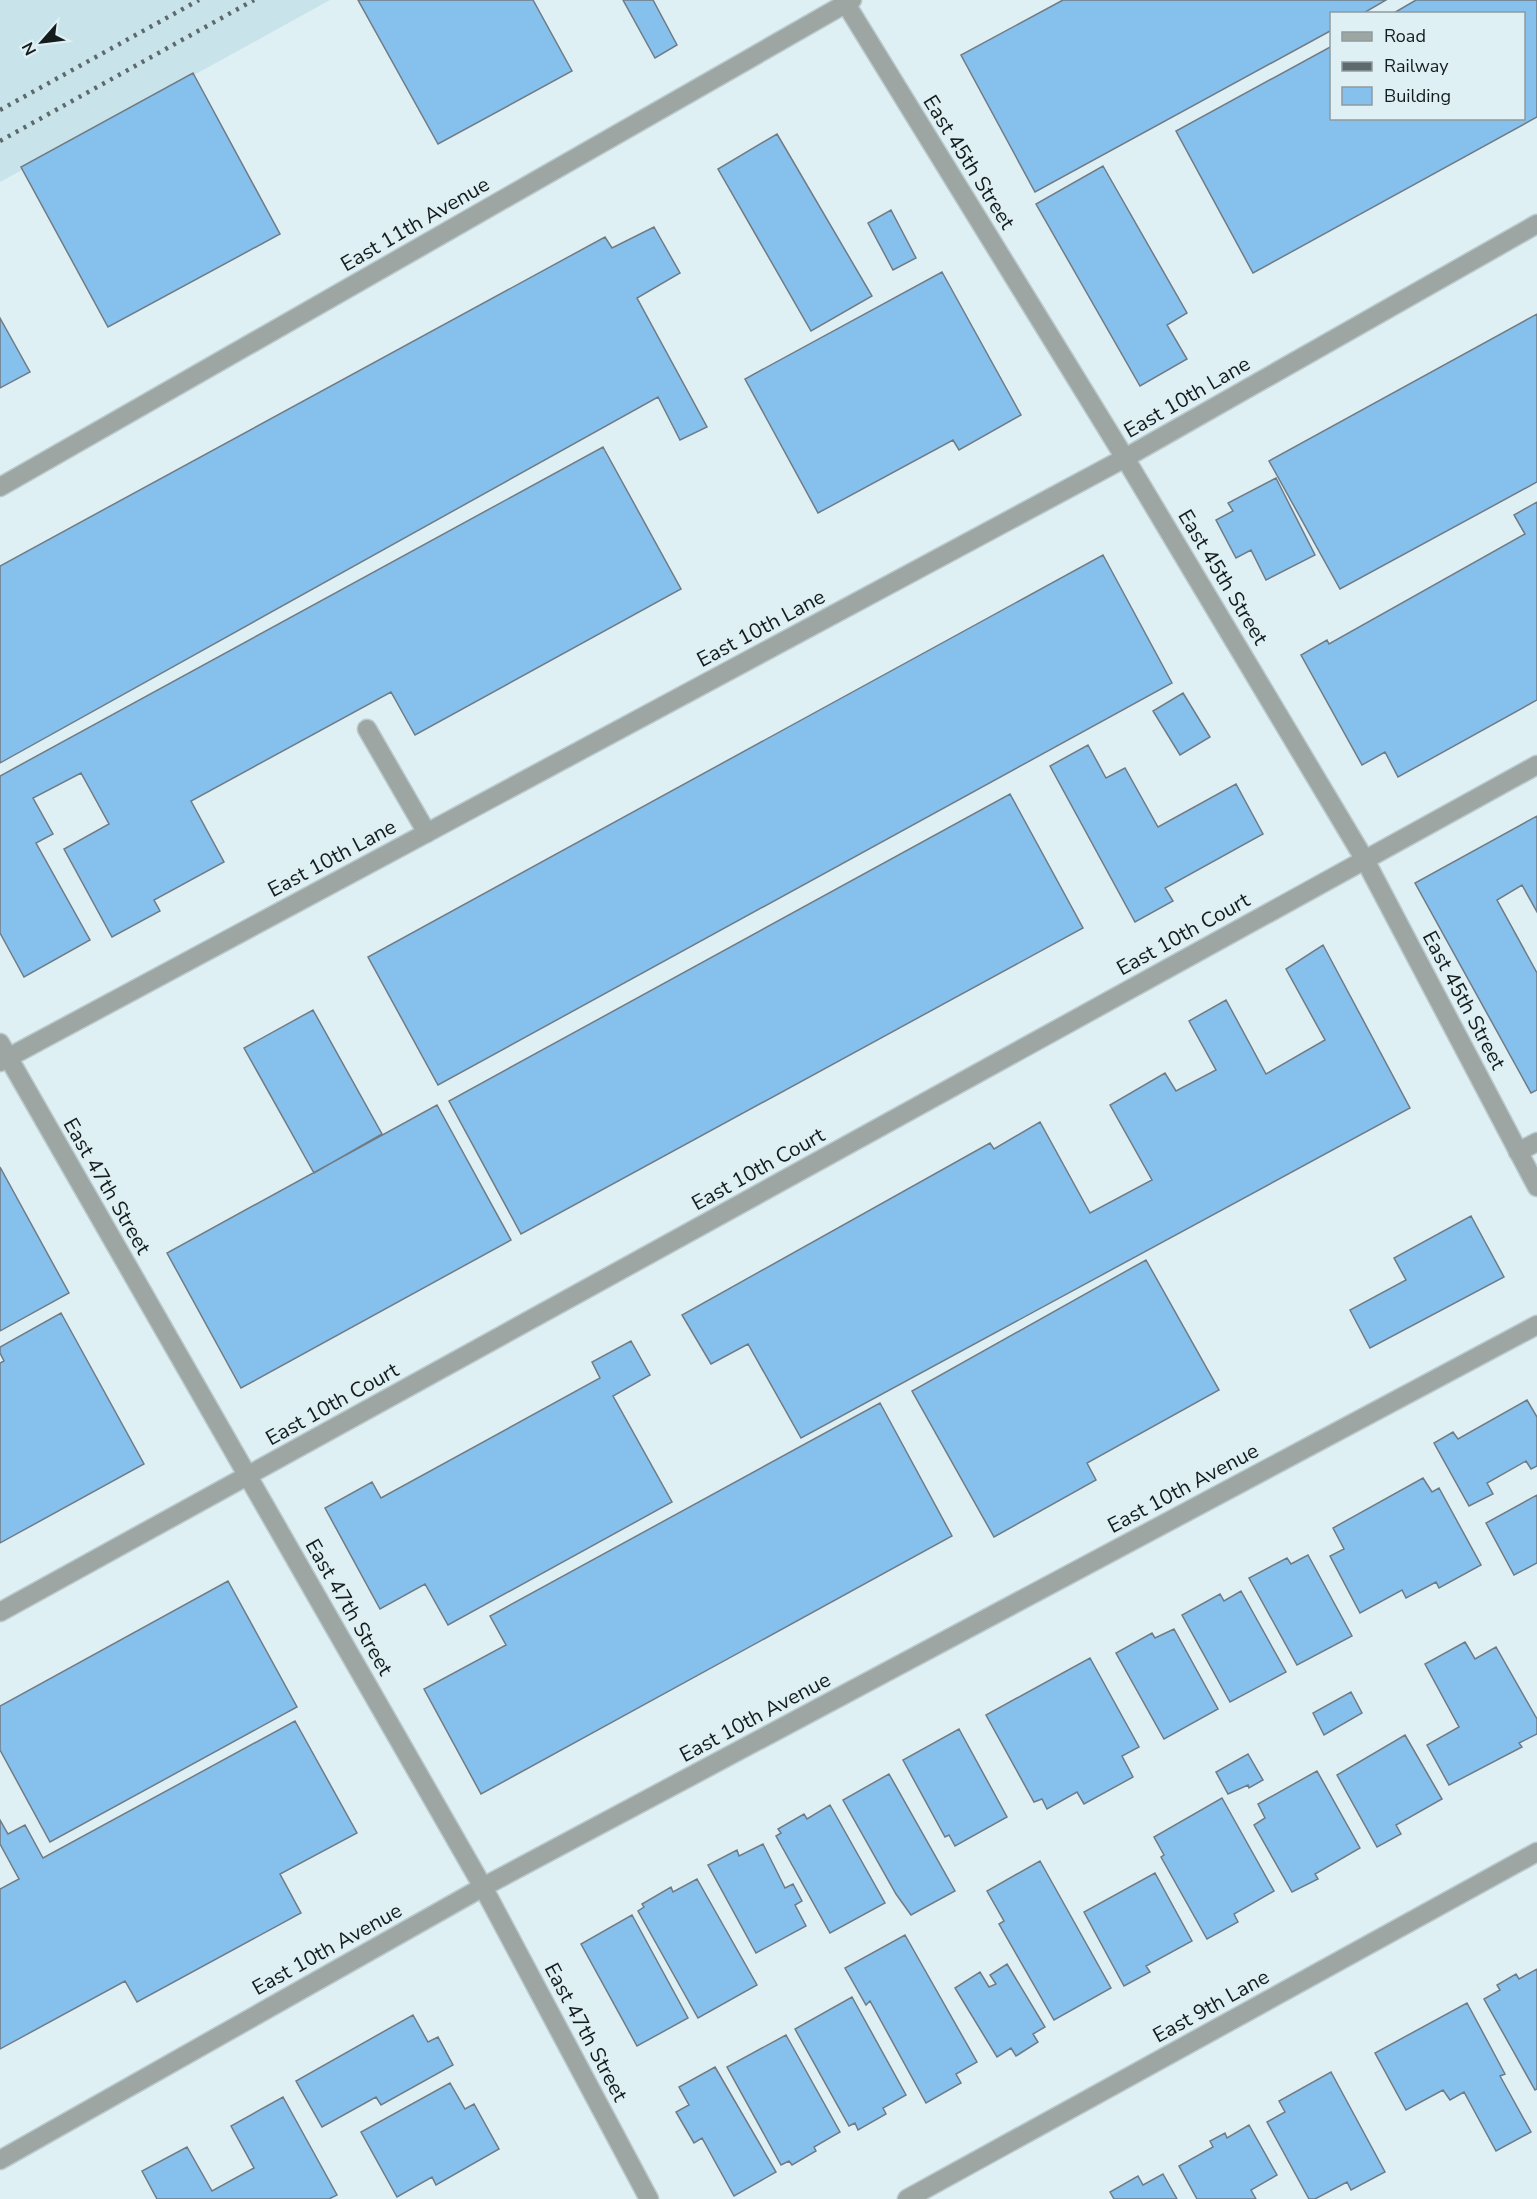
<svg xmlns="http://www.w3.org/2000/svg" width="1537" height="2199" font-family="'Nunito Sans',sans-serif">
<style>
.built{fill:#c8e3e9}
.building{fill:#86c0ec;stroke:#707b85;stroke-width:1.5}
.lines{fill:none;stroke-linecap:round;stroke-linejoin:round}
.service-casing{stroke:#bacacd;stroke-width:21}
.minor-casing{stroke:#bacacd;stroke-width:21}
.tertiary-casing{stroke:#bacacd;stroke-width:21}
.service{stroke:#9ea6a4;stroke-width:18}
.minor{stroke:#9ea6a4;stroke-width:18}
.tertiary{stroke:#9ea6a4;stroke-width:18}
.rail{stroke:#5e696b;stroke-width:4.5;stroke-dasharray:3 6;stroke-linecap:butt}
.labels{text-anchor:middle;stroke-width:5;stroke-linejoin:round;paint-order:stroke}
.street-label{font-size:21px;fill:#151c1d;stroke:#def0f4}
</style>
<rect width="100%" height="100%" fill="#def0f4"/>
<path class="built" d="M 0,0 L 330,0 L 0,182 Z"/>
<path class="building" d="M 358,0 L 533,0 L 572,71 L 438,144 Z
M 623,0 L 653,0 L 677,45 L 655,58 Z
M 1063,0 L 1386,0 L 1362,14 L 1332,14 L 1332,30 L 1035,192 L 961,55 Z
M 1416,0 L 1537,0 L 1537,117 L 1253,273 L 1176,131 L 1332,46 L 1332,118 L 1524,118 L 1524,14 L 1392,14 Z
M 193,73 L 280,234 L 108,327 L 21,167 Z
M 777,134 L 872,296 L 811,331 L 718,169 Z
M 1103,166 L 1187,313 L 1167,325 L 1187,359 L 1140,386 L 1036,204 Z
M 891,210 L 916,258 L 893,270 L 868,223 Z
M 654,227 L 680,273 L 637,298 L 707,427 L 680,440 L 658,397 L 0,763 L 0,566 L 605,237 L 612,248 Z
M 942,272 L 1021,415 L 959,450 L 953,440 L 818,513 L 745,379 Z
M 1537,314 L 1537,482 L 1340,589 L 1269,461 Z
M 0,318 L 30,372 L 0,388 Z
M 603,447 L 681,589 L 415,735 L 391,692 L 191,801 L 224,862 L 154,900 L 160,911 L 112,937 L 64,849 L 109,824 L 81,773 L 33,798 L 53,834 L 36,843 L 90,940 L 24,977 L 0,933 L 0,776 Z
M 1276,478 L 1315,555 L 1266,580 L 1251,550 L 1236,558 L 1216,520 L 1233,511 L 1228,503 Z
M 1537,502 L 1537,700 L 1398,777 L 1385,752 L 1362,765 L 1301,655 L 1327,640 L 1329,644 L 1525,534 L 1514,515 Z
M 1103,555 L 1172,683 L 438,1085 L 368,957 Z
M 1183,693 L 1210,737 L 1180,755 L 1153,711 Z
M 1088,745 L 1106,778 L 1125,768 L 1158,827 L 1236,784 L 1263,834 L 1165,888 L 1173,901 L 1135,922 L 1050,766 Z
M 1010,794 L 1083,928 L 521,1234 L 449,1101 Z
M 1537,816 L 1537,912 L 1522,885 L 1497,900 L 1537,973 L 1537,1090 L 1531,1093 L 1415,883 Z
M 1323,945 L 1410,1108 L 801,1438 L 748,1344 L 711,1364 L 682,1315 L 990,1143 L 994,1149 L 1040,1122 L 1090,1213 L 1152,1180 L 1110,1105 L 1165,1073 L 1176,1091 L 1216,1070 L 1189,1021 L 1226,1000 L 1266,1074 L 1325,1040 L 1286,969 Z
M 313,1010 L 382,1134 L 314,1173 L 244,1048 Z
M 437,1105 L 511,1240 L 241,1388 L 167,1253 Z
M 0,1167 L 69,1293 L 0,1331 Z
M 1471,1216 L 1504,1277 L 1370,1348 L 1350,1310 L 1406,1280 L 1394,1258 Z
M 1146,1260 L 1219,1390 L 1087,1463 L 1096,1480 L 994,1537 L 912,1391 Z
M 61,1313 L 144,1464 L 0,1543 L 0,1363 L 4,1361 L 0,1353 L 0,1347 Z
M 631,1341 L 650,1375 L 613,1396 L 672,1502 L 448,1625 L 425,1584 L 380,1609 L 325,1508 L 372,1482 L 381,1498 L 600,1378 L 592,1362 Z
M 1527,1400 L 1537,1417 L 1537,1466 L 1531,1469 L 1526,1461 L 1487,1483 L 1493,1494 L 1469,1506 L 1434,1443 L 1453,1432 L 1458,1439 Z
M 880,1403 L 952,1536 L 481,1794 L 424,1689 L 506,1645 L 490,1616 Z
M 1423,1478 L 1432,1492 L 1439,1488 L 1481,1565 L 1439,1588 L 1436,1582 L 1406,1598 L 1402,1590 L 1360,1613 L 1330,1556 L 1344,1549 L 1333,1528 Z
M 1537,1495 L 1537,1563 L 1514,1575 L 1486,1523 Z
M 1308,1555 L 1352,1636 L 1297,1665 L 1249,1578 L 1287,1558 L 1291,1564 Z
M 228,1581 L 297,1707 L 50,1842 L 0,1750 L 0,1706 Z
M 1241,1591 L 1286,1672 L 1230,1702 L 1182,1615 L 1220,1594 L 1224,1601 Z
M 1174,1629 L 1218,1709 L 1164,1739 L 1116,1653 L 1152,1633 L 1155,1638 Z
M 1465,1642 L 1475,1659 L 1496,1647 L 1537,1719 L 1537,1734 L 1519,1743 L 1522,1747 L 1449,1785 L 1427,1745 L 1459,1727 L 1425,1664 Z
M 1090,1658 L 1139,1747 L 1122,1756 L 1133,1777 L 1084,1804 L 1077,1792 L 1047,1809 L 1042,1799 L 1034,1802 L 986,1715 Z
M 1351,1692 L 1362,1713 L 1324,1735 L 1313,1713 Z
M 295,1721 L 357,1833 L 280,1874 L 301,1913 L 137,2002 L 125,1981 L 0,2049 L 0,1889 L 19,1879 L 0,1844 L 0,1820 L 8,1834 L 25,1825 L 43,1858 Z
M 959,1729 L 1007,1817 L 955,1846 L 949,1835 L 945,1837 L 903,1760 Z
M 1405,1735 L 1442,1799 L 1396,1825 L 1401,1834 L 1377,1847 L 1337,1775 Z
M 1248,1754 L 1263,1780 L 1249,1788 L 1248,1785 L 1228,1794 L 1216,1772 Z
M 1317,1771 L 1360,1848 L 1315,1874 L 1318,1879 L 1292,1892 L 1254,1825 L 1265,1818 L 1258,1804 Z
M 889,1774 L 955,1891 L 911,1915 L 896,1894 L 843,1800 Z
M 1222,1798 L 1274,1891 L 1234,1914 L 1238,1922 L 1207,1939 L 1161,1857 L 1164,1855 L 1154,1837 Z
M 830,1805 L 885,1903 L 830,1933 L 776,1836 L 781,1833 L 778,1829 L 804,1814 L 807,1819 Z
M 763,1844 L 785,1888 L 793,1884 L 802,1901 L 795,1905 L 806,1926 L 756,1953 L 708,1865 L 737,1850 L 739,1856 Z
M 1040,1861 L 1111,1988 L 1054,2020 L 999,1924 L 1004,1921 L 987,1891 Z
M 1155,1873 L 1192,1941 L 1146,1966 L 1150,1972 L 1124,1986 L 1084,1912 Z
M 697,1879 L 757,1985 L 698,2018 L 638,1911 L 644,1907 L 642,1904 L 671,1887 L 673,1892 Z
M 632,1915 L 688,2018 L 637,2046 L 581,1944 Z
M 905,1935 L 977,2062 L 956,2074 L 961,2083 L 926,2103 L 870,2001 L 866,2005 L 845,1968 Z
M 1007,1964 L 1045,2027 L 1033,2034 L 1038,2042 L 1016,2056 L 1011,2048 L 997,2057 L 955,1988 L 980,1972 L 989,1987 L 996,1984 L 990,1975 Z
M 1537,1969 L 1537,2089 L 1535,2090 L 1484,1999 L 1500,1990 L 1497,1985 L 1516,1974 L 1519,1979 Z
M 852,1997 L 906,2095 L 883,2108 L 886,2114 L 858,2130 L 855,2123 L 849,2126 L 795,2029 Z
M 1467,2003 L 1505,2074 L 1500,2076 L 1531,2132 L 1496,2151 L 1464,2092 L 1450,2100 L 1443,2090 L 1406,2110 L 1375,2053 Z
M 413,2015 L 428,2042 L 438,2037 L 453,2065 L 381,2105 L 376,2097 L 322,2127 L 296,2081 Z
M 786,2035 L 840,2132 L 814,2147 L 816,2151 L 792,2165 L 789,2161 L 781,2165 L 727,2067 Z
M 715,2067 L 776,2172 L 734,2196 L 702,2138 L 694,2143 L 676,2112 L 689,2105 L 679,2087 Z
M 1331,2072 L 1385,2172 L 1351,2190 L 1347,2182 L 1315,2199 L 1309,2199 L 1267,2122 L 1285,2112 L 1279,2101 Z
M 450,2083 L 465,2109 L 474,2104 L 499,2149 L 436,2185 L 432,2177 L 397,2197 L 361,2132 Z
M 283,2097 L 337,2195 L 329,2199 L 157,2199 L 142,2171 L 187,2147 L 212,2191 L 254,2168 L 231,2126 Z
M 1249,2125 L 1277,2175 L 1251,2190 L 1256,2199 L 1197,2199 L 1179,2166 L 1213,2147 L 1210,2141 L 1225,2133 L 1227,2138 Z
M 1163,2174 L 1177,2199 L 1114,2199 L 1110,2192 L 1138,2176 L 1143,2185 Z"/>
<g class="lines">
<g class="service-casing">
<path id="service" d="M 367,729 L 427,833
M 1518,1152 L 1537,1142"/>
</g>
<g class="minor-casing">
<path id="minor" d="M 846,4 L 1125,458 L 1365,860 L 1537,1187
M 0,487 L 852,0
M 0,1043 L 483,1887 L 649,2199
M 0,1062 L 1125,458 L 1537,224
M 0,1612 L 1537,765
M 907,2199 L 1537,1852"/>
</g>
<g class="tertiary-casing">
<path id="tertiary" d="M 0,2160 L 483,1887 L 1537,1325"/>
</g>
<use href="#service" class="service"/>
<use href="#minor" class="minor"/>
<use href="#tertiary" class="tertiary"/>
<path class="rail" d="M 0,110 L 199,0
M 0,141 L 254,0"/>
</g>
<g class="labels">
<g class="street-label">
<text transform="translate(969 162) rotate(58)" y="7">East 45th Street</text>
<text transform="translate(415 224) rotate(-30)" y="7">East 11th Avenue</text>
<text transform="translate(1187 397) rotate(-30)" y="7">East 10th Lane</text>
<text transform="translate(1223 577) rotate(59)" y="7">East 45th Street</text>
<text transform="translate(761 628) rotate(-28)" y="7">East 10th Lane</text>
<text transform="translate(332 858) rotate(-28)" y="7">East 10th Lane</text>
<text transform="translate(1183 934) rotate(-29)" y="7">East 10th Court</text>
<text transform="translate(1464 1000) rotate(62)" y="7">East 45th Street</text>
<text transform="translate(758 1169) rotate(-29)" y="7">East 10th Court</text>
<text transform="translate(107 1186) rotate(60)" y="7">East 47th Street</text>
<text transform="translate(332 1404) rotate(-29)" y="7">East 10th Court</text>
<text transform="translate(1183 1488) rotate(-28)" y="7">East 10th Avenue</text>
<text transform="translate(349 1607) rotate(60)" y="7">East 47th Street</text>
<text transform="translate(755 1717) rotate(-28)" y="7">East 10th Avenue</text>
<text transform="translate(327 1949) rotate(-29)" y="7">East 10th Avenue</text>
<text transform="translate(1211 2006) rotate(-29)" y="7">East 9th Lane</text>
<text transform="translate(586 2032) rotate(62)" y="7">East 47th Street</text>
</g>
</g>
<rect x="1330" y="12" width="195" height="108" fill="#def0f4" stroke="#8e9b9e" stroke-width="1.5"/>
<rect x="1342" y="32" width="30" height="9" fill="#9ea6a4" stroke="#8e9b9e" stroke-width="1.5"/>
<text x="1384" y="42" font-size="18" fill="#151c1d">Road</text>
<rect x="1342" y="62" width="30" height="9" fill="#5e696b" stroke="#8e9b9e" stroke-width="1.5"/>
<text x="1384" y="72" font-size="18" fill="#151c1d">Railway</text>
<rect x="1342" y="87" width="30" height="18" fill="#86c0ec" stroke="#8e9b9e" stroke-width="1.5"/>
<text x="1384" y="102" font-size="18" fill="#151c1d">Building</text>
<g transform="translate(42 42) rotate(242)" stroke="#def0f4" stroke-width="4.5" paint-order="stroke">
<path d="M0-4.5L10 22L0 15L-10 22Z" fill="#151c1d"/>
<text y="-9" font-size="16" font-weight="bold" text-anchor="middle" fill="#151c1d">N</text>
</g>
</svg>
